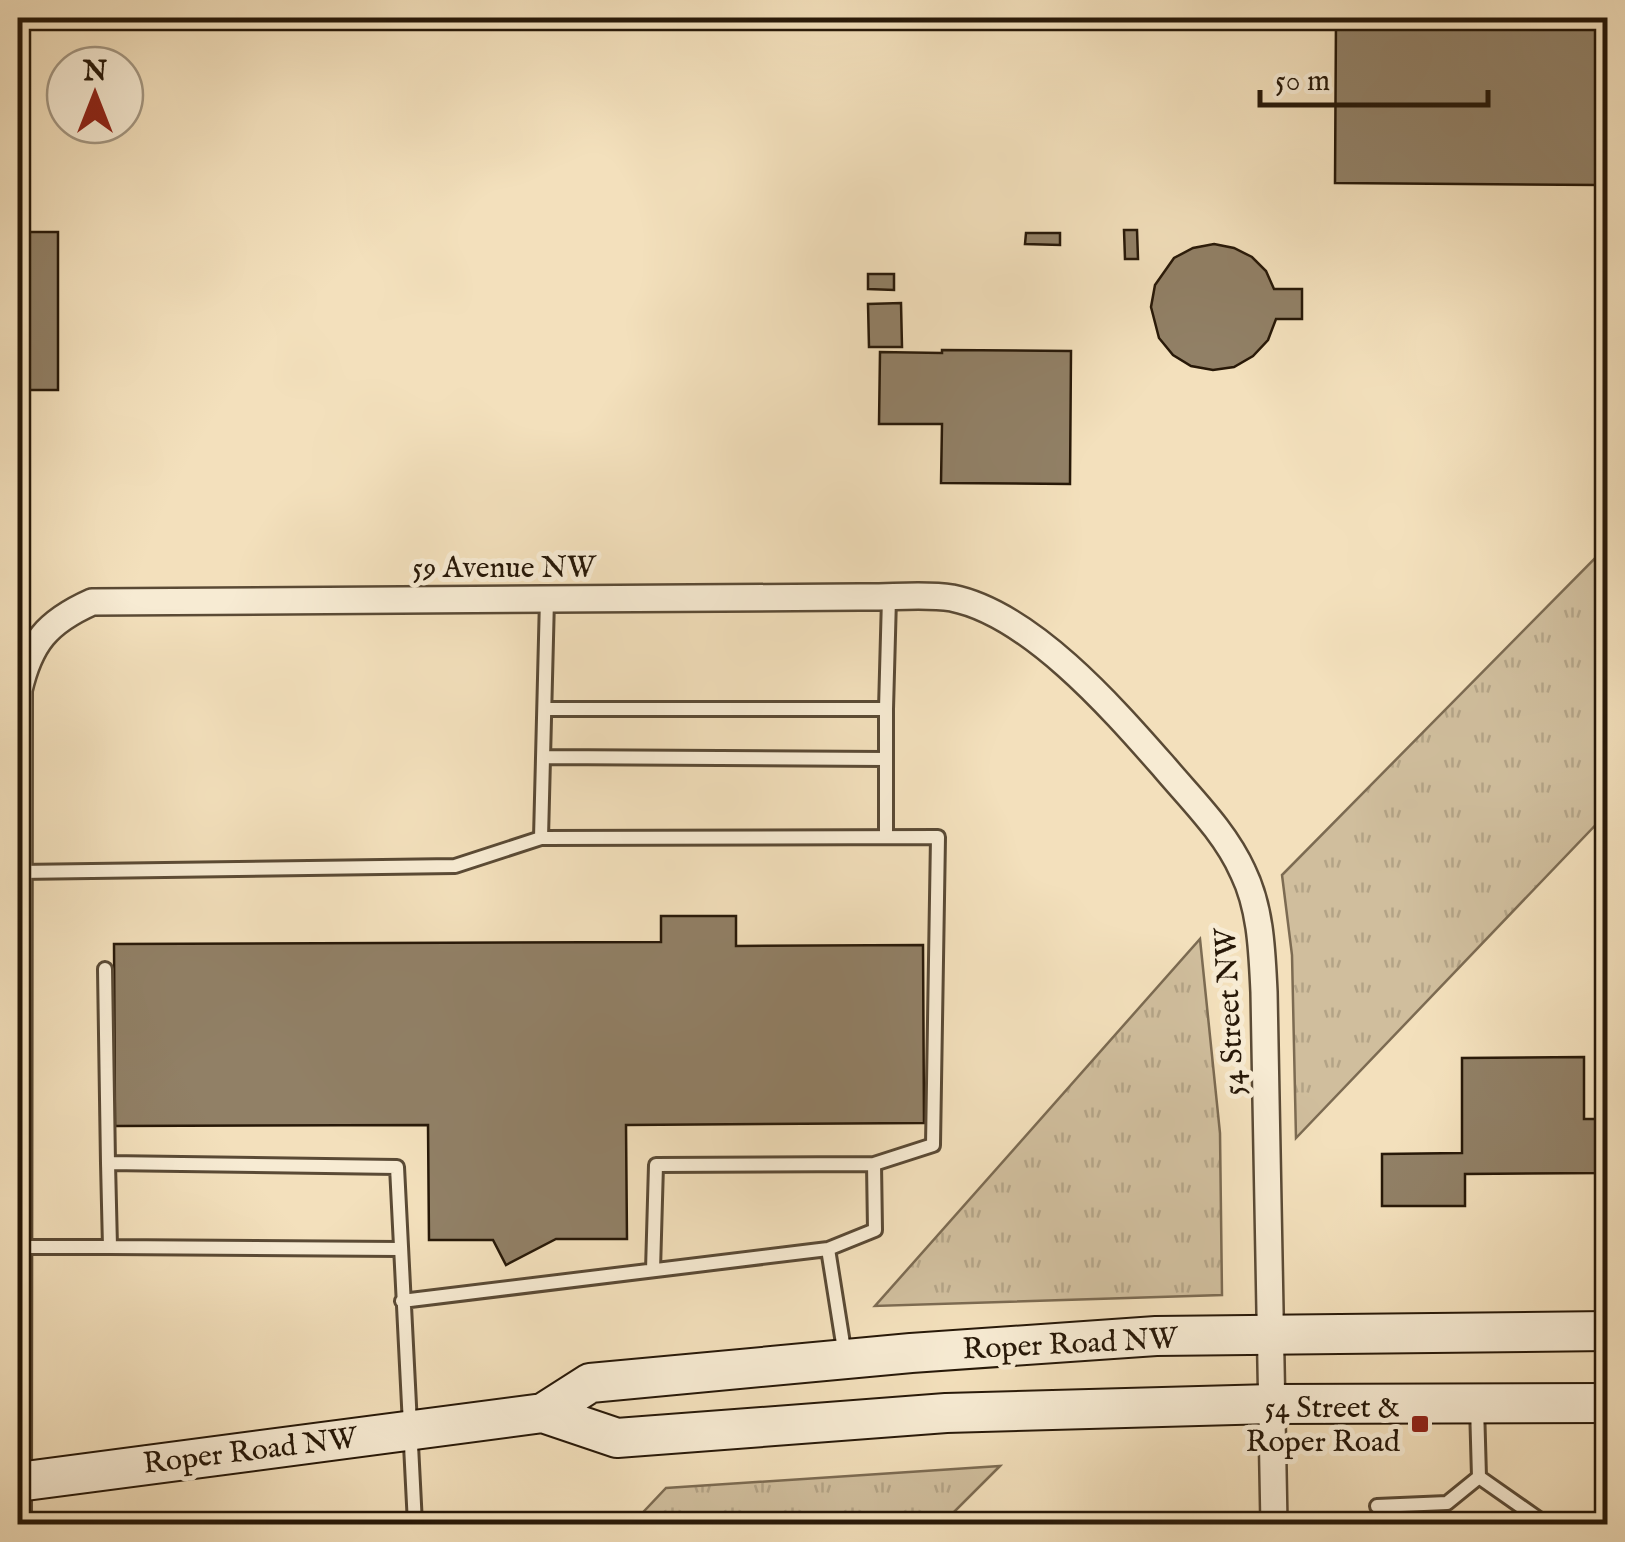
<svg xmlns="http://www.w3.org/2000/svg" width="1625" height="1542" font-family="'IM FELL English',serif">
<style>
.grass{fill:url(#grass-tufts);stroke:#7c6b52;stroke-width:2.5}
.building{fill:#918066;stroke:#271808;stroke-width:2.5}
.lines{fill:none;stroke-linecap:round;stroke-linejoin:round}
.service-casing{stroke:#5a4a35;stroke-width:18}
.minor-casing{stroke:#5a4a35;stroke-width:30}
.secondary-casing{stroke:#271808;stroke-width:42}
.service{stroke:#f7ebd3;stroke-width:12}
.minor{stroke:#f7ebd3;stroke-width:25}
.secondary{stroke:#f7ebd3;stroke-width:38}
.poi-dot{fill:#8f2418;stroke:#f7ebd3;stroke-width:4}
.labels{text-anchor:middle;stroke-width:10;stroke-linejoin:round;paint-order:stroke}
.street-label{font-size:30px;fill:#271808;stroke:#f7ebd3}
.poi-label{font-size:30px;fill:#271808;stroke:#f7ebd3;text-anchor:end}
</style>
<defs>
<pattern id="grass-tufts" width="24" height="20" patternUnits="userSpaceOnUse" patternTransform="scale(2.5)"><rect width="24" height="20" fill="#d0be9d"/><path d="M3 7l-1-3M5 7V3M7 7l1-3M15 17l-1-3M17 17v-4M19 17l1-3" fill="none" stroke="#b3a386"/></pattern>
</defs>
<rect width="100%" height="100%" fill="#f3e0bc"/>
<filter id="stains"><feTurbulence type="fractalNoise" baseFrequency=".002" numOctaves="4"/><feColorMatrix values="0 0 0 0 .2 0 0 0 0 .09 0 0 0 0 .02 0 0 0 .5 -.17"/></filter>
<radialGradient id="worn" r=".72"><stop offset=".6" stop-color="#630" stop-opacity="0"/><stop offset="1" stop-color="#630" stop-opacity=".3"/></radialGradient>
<path class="grass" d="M 1607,546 L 1607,813 L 1296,1138 L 1292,955 L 1282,875 Z
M 1200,939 L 1220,1133 L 1222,1295 L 875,1306 Z
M 1000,1466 L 942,1524 L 632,1524 L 666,1488 Z"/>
<path class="building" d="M 1336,18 L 1598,18 L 1598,185 L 1335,183 Z
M 1124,230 L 1137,230 L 1138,259 L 1125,259 Z
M 18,232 L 58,232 L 58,390 L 19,390 L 19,433 Z
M 1026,233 L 1060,233 L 1060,245 L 1025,244 Z
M 1214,244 L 1234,248 L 1252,257 L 1266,271 L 1274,289 L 1302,289 L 1302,319 L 1276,319 L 1268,340 L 1253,356 L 1234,367 L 1213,370 L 1191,366 L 1173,355 L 1159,338 L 1151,307 L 1155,285 L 1174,258 L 1193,248 Z
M 868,274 L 894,274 L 894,290 L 868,289 Z
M 901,303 L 902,347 L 869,347 L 868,304 Z
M 942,350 L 1071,351 L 1070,484 L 941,483 L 942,424 L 879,424 L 880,352 L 942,353 Z
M 661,916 L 736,916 L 736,946 L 923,945 L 924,1123 L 626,1125 L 627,1239 L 556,1239 L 506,1265 L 493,1240 L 429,1240 L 428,1125 L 115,1126 L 114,944 L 661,942 Z
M 1584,1057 L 1584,1119 L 1606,1119 L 1606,1173 L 1465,1174 L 1465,1206 L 1382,1206 L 1382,1154 L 1462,1153 L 1462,1058 Z"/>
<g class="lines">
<g class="service-casing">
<path id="service" d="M 547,599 L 541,838 L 938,837 L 933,1145 L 874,1164
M 545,709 L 886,709 L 889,598
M 544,757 L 886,759
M 886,837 L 886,709
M 19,872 L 455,866 L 541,838
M 105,969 L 108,1163
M 18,1247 L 110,1247
M 400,1249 L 110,1247 L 108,1163 L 397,1167 L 415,1524
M 653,1270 L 656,1165 L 874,1164 L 875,1230 L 828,1249
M 402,1301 L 828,1249 L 845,1356
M 1477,1406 L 1479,1477 L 1546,1524
M 1377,1506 L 1447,1503 L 1479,1477"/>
</g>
<g class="minor-casing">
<path id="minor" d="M 18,1524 L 19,690 C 30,643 47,622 92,602 L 860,597 C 889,598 923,593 952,598 C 1031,614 1114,710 1165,768 C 1193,801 1225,832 1243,872 C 1261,909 1262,952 1264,992 L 1274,1524"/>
</g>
<g class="secondary-casing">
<path id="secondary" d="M 543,1413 L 590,1383 L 911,1353 L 1156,1336 L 1608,1331
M 18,1482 L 543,1413 L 617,1438 L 946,1413 L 1272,1404 L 1608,1403"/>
</g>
<use href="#service" class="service"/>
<use href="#minor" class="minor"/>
<use href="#secondary" class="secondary"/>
</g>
<rect class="poi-dot" x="1410" y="1414" width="20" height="20" rx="5"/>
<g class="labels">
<g class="street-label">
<text x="504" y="577">59 Avenue NW</text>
<text transform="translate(1229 1012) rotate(-93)" y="10">54 Street NW</text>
<text transform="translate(1070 1343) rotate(-3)" y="10">Roper Road NW</text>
<text transform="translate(250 1450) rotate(-7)" y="10">Roper Road NW</text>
</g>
<g class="poi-label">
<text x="1400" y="1417">54 Street &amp;<tspan x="1400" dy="34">Roper Road</tspan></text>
</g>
</g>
<rect width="1625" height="1542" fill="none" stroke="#f3e0bc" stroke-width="60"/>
<rect x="20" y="20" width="1585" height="1502" fill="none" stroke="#271808" stroke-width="5"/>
<rect x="30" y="30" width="1565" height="1482" fill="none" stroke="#271808" stroke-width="2.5"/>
<g transform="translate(95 95)"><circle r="48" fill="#f7ebd3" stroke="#a49782" stroke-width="2.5"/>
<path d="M0-8L18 38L0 25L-18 38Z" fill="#8f2418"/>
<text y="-15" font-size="28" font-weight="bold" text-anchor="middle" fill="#271808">N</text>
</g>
<path d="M1260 90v15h228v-15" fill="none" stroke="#271808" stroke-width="5"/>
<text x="1275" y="90" font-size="30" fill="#271808" stroke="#f7ebd3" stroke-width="8" paint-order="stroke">50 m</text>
<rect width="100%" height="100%" filter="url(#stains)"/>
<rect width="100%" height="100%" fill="url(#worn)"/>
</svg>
